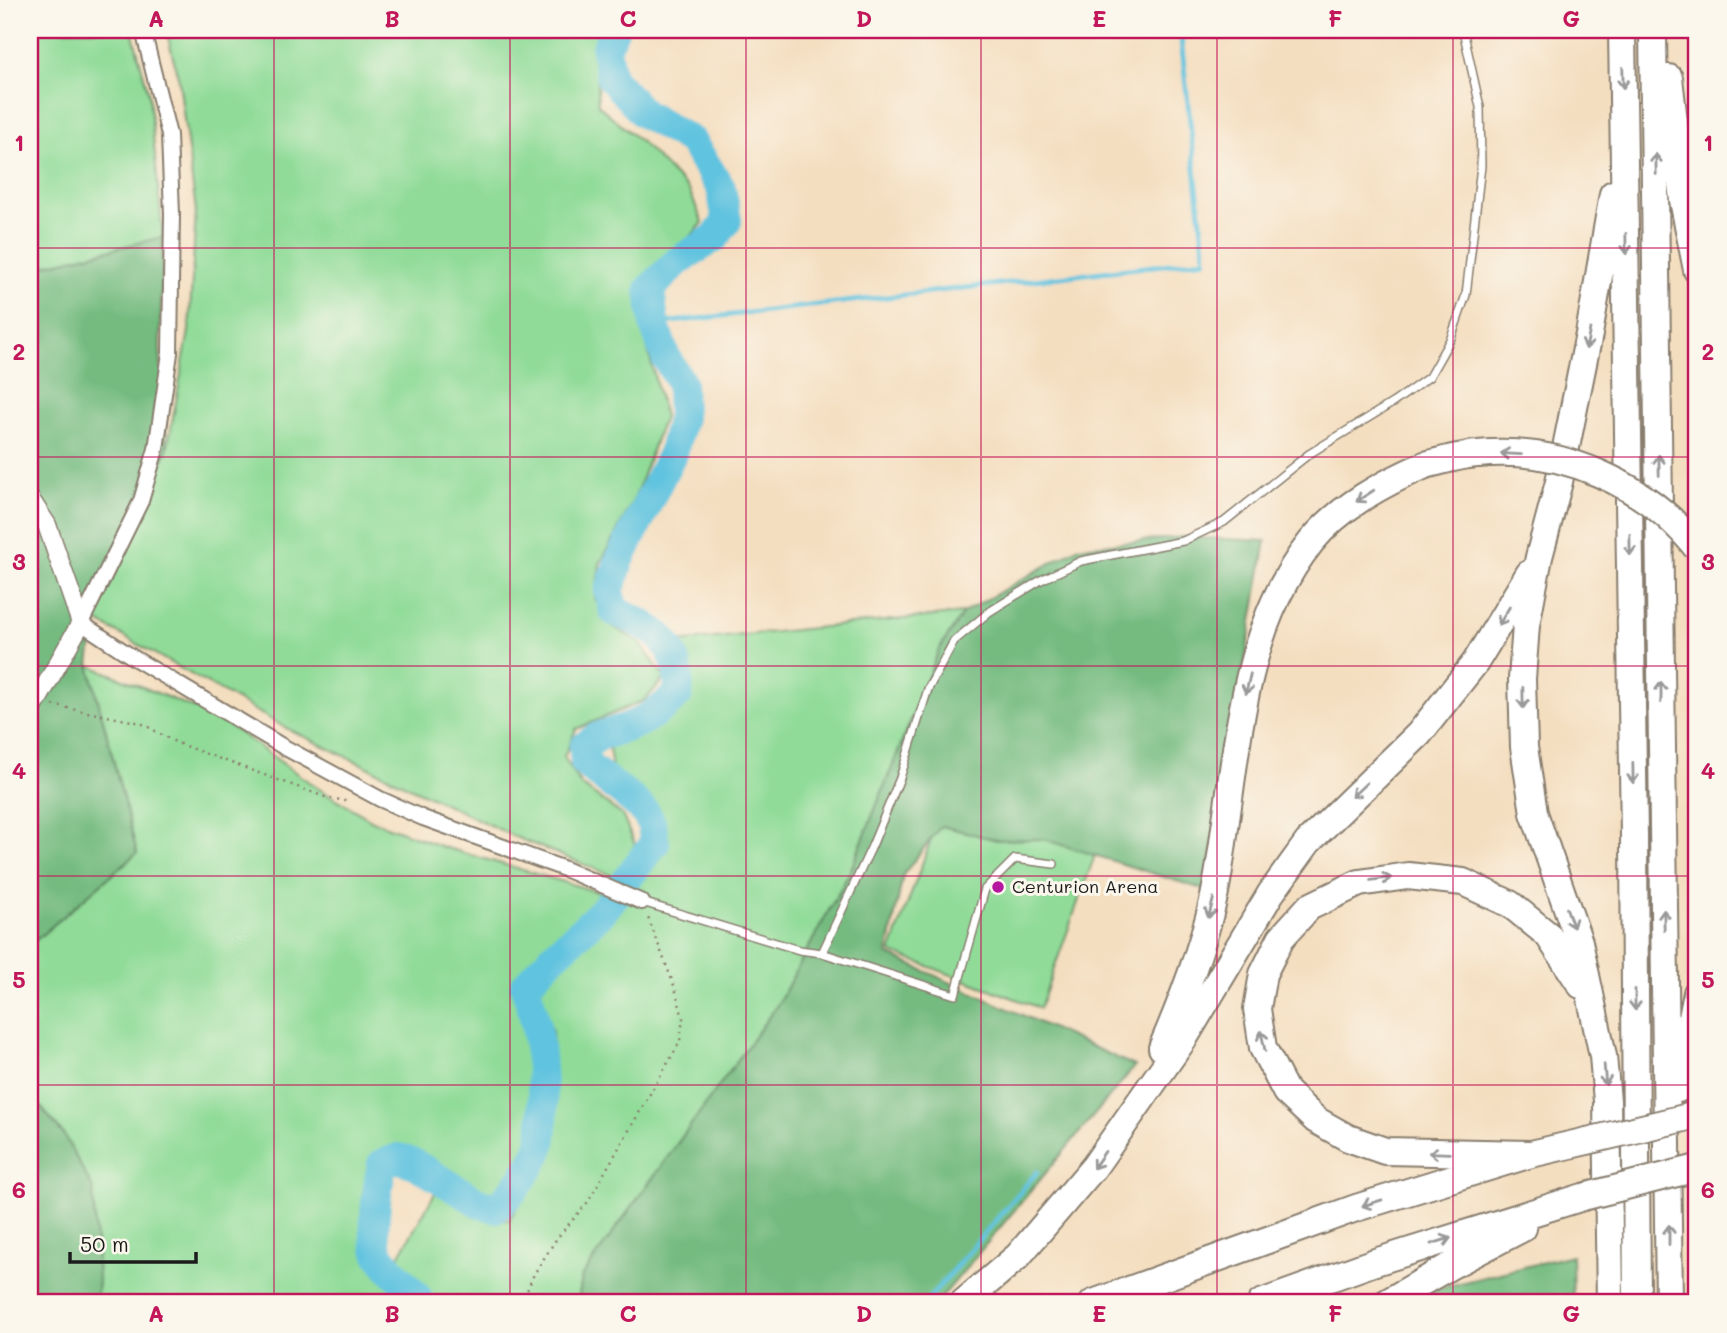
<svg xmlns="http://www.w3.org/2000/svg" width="1727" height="1333" font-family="Mali,sans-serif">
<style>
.green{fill:#90db98;stroke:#567c5a;stroke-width:2}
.forest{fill:#74bb80;stroke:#486c4e;stroke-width:2}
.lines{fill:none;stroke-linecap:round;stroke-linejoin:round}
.stream{stroke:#60c3df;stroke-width:5}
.river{stroke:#60c3df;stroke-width:30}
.service-casing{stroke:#887d6e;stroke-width:10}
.minor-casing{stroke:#887d6e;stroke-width:18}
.tertiary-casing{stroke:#887d6e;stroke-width:21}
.motorway-casing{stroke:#887d6e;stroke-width:30}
.path{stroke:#887d6e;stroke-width:2.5;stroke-dasharray:2 5;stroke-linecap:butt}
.service{stroke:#fff;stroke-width:7}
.minor{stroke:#fff;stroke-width:14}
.tertiary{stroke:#fff;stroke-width:18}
.motorway{stroke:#fff;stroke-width:26}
.motorway-bridge-casing{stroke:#887d6e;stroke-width:30;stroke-linecap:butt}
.motorway-bridge{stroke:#fff;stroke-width:26}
.oneway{stroke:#999}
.grid{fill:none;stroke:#c2185b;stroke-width:2;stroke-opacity:0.55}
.poi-dot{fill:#b5179e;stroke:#fbf7ec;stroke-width:2.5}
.labels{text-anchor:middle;stroke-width:6;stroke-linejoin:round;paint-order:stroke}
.poi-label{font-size:18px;fill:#1c1c1c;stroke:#fbf7ec;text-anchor:start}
.neatline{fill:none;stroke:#c2185b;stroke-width:2.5}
.grid-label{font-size:23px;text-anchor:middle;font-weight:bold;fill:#c2185b}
</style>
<rect width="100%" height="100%" fill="#fbf7ec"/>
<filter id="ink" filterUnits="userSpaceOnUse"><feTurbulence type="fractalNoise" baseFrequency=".0143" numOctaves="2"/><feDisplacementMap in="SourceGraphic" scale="14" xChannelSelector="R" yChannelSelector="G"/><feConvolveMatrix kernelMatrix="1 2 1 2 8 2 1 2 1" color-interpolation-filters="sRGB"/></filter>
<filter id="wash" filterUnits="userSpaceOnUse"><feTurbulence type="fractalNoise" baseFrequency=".00686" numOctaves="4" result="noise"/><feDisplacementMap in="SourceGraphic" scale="28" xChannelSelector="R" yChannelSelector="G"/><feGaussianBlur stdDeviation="1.57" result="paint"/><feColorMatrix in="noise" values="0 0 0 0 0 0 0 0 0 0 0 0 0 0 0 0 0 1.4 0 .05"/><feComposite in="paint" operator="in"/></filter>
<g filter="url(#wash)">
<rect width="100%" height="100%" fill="#f4dec0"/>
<path class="green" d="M 30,30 L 132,30 L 149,95 L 163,237 L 30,269 Z
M 166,30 L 606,30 L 596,62 L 598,105 L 642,143 L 689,190 L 703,223 L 667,262 L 638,307 L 664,417 L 635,497 L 600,564 L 595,598 L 606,622 L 639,642 L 665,678 L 645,700 L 576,729 L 564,757 L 581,785 L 622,815 L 635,845 L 620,879 L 515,837 L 288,729 L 95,620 L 105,596 L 110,543 L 167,450 L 189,331 L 196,211 L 179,80 Z
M 963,613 L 939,650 L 850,872 L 778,1004 L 582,1276 L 578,1303 L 430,1303 L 426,1291 L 398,1258 L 439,1186 L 449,1197 L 482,1218 L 509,1220 L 551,1153 L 555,1111 L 552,1031 L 538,992 L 588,932 L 620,906 L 640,875 L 663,850 C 659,807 649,797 613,776 L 609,747 C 648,736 666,726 692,695 L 689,672 L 675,642 Z
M 89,665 L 220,719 L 316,787 L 373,821 L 443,847 L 609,895 L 583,924 L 527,970 L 514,987 L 534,1040 L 538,1122 L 533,1152 L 506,1190 L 490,1201 L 473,1192 L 441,1169 L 400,1147 L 379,1158 L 369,1188 L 368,1220 L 373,1261 L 411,1303 L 96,1303 L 98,1280 L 64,1135 L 34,1099 L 30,1069 L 30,945 L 137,853 Z
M 1122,780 L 1040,1008 L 890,952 L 941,812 Z"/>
<path class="forest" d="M 163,237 L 160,347 L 167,450 L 95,620 L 89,665 L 137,853 L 30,945 L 30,269 Z
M 1184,537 L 1266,541 L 1205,890 L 1043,839 L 997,840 L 941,826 L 903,875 L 887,954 L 1135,1066 L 937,1303 L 578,1303 L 582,1276 L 778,1004 L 850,872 L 939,650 L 963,613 L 1079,547 Z
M 30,1069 L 34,1099 L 64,1135 L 93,1189 L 98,1280 L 96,1303 L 30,1303 Z
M 1572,1255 L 1573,1303 L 1380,1303 Z"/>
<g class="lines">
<path class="stream" d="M 654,324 L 1205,260 L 1180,30
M 925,1303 L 1037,1172"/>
<path class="river" d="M 419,1303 L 417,1297 C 405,1283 390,1270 380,1256 C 369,1238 378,1184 382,1164 L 398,1158 L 415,1164 L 481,1204 L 496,1208 C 512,1194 533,1167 540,1147 C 547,1126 540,1040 534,1017 C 532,1007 528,996 525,986 C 548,957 579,936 604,909 C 622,888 637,864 655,843 C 653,836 653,828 650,821 C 643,802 601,779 585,763 L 584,747 C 602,732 605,735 625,728 C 645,721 662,709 678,694 C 683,645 655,627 614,611 L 609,592 L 620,559 L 673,452 L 682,417 L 681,382 L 666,358 L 654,324 L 650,289 L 677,262 L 715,237 L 727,221 L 721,188 L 691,141 L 644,114 L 611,78 L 606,49 L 614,30"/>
</g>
</g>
<g filter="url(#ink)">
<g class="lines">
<g class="service-casing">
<path id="service" d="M 642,902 L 799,950 L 822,953 L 872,846 L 900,778 L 928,689 L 954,641 L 989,612 L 1041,580 L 1081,561 L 1183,541 L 1224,522 L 1309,454 L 1394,402 L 1429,377 L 1451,338 L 1466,295 L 1481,166 L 1480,107 L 1463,30
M 822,953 L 955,995 L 985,889 L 1015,859 L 1054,864"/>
</g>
<g class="minor-casing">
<path id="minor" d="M 143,30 L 169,135 L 172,214 L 170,353 L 156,449 L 141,501 L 81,623 L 134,658 L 282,746 L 380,799 L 423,818 L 562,868 L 642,902"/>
</g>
<g class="tertiary-casing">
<path id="tertiary" d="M 30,499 L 47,525 L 81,623 L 30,713"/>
</g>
<g class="motorway-casing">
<path id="motorway" d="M 1622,30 L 1634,837 L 1637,1303
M 1653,30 L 1669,1303
M 1669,78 L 1683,200 L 1697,270
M 1162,1048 C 1183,999 1202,950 1214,897 C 1220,870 1223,841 1227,813 C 1240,720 1250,618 1311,542 C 1340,506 1384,483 1425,465
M 1678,1089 L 1697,993
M 1531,1154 L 1385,1151 L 1348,1138 L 1316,1120 L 1286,1092 L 1263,1048 L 1257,1009 L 1263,974 L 1281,938 L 1309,907 L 1359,883 L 1408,876 L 1463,882 L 1510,904 L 1548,935 L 1581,985
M 963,1303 L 1018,1256 L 1094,1167 L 1183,1040 L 1271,893 L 1308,842 L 1419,734 L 1475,663 L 1529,574
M 1093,1303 L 1356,1208 L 1531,1154 L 1587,1141
M 1261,1303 L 1372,1263 L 1583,1197
M 1386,1303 L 1450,1266 L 1523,1228
M 1610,1303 L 1607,1101 L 1603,1056 L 1579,942 L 1534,813 L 1524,747 L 1522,679 L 1526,625 L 1539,557 L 1559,482 L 1589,334 L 1613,194"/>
</g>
<path class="path" d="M 53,705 L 141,723 L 177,743 L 212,756 L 325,797 L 351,802
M 522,1303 L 534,1274 L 557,1238 L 587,1203 L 680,1042 L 683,1018 L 675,988 L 647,915"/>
<use href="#service" class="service"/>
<use href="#minor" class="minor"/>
<use href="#tertiary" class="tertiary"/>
<use href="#motorway" class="motorway"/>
<g class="motorway-bridge-casing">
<path id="motorway-bridge" d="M 1425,465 C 1442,461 1460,455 1478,454 C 1560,445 1647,484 1697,548
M 1587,1141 L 1697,1115
M 1583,1197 L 1697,1168"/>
</g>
<use href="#motorway-bridge" class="motorway-bridge"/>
</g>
<defs><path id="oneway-shaft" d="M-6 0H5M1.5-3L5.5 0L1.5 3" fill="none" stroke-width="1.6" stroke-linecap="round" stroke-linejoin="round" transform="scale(1.75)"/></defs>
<g class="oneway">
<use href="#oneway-shaft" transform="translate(1623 78) rotate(89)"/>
<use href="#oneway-shaft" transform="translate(1656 164) rotate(-91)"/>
<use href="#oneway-shaft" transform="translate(1626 244) rotate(89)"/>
<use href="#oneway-shaft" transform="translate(1588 339) rotate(101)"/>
<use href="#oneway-shaft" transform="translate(1511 454) rotate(-177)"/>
<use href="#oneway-shaft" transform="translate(1659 465) rotate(-91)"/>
<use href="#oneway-shaft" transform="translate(1365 496) rotate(147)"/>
<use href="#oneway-shaft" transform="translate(1630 545) rotate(89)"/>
<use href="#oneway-shaft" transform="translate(1504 616) rotate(121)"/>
<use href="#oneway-shaft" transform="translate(1248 684) rotate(103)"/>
<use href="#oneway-shaft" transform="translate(1661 692) rotate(-90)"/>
<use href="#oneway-shaft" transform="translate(1523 698) rotate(89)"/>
<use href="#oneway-shaft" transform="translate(1633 773) rotate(89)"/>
<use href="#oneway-shaft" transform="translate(1359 790) rotate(137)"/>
<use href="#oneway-shaft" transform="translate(1381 879) rotate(-8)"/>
<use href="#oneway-shaft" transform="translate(1211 908) rotate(105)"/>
<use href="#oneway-shaft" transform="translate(1570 918) rotate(70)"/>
<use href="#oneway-shaft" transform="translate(1664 920) rotate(-91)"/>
<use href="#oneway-shaft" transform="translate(1635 1000) rotate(90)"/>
<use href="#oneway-shaft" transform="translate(1263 1041) rotate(-102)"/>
<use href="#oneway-shaft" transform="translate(1605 1075) rotate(85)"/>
<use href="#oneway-shaft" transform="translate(1439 1153) rotate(-178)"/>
<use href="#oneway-shaft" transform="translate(1099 1160) rotate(125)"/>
<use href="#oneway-shaft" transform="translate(1372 1203) rotate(163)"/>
<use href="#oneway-shaft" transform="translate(1669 1235) rotate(-90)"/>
<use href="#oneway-shaft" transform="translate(1441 1241) rotate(-17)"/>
</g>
</g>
<path class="grid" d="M 274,30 L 274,1303M 510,30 L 510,1303M 746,30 L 746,1303M 981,30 L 981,1303M 1217,30 L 1217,1303M 1453,30 L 1453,1303M 30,248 L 1697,248M 30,457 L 1697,457M 30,666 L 1697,666M 30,876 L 1697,876M 30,1085 L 1697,1085"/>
<circle class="poi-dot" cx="998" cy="887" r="7"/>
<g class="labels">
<g class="poi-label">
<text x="1012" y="893">Centurion Arena</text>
</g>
</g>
<rect width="1727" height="1333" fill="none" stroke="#fbf7ec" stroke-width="77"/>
<path d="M70 1252v10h126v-10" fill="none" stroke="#1c1c1c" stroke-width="3.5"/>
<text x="80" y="1252" font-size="21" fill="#1c1c1c" stroke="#fbf7ec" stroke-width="5" paint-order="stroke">50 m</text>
<rect x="38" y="38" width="1650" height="1256" class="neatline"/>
<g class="grid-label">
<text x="156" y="27">A</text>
<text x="392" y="27">B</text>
<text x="628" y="27">C</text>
<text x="864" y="27">D</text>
<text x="1099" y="27">E</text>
<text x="1335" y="27">F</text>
<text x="1571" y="27">G</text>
<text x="19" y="151">1</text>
<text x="1708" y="151">1</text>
<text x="19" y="360">2</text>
<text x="1708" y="360">2</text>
<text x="19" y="570">3</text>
<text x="1708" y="570">3</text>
<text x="19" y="779">4</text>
<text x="1708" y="779">4</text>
<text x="19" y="988">5</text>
<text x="1708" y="988">5</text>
<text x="19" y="1198">6</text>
<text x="1708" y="1198">6</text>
<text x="156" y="1322">A</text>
<text x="392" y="1322">B</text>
<text x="628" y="1322">C</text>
<text x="864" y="1322">D</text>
<text x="1099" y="1322">E</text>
<text x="1335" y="1322">F</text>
<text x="1571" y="1322">G</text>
</g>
</svg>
